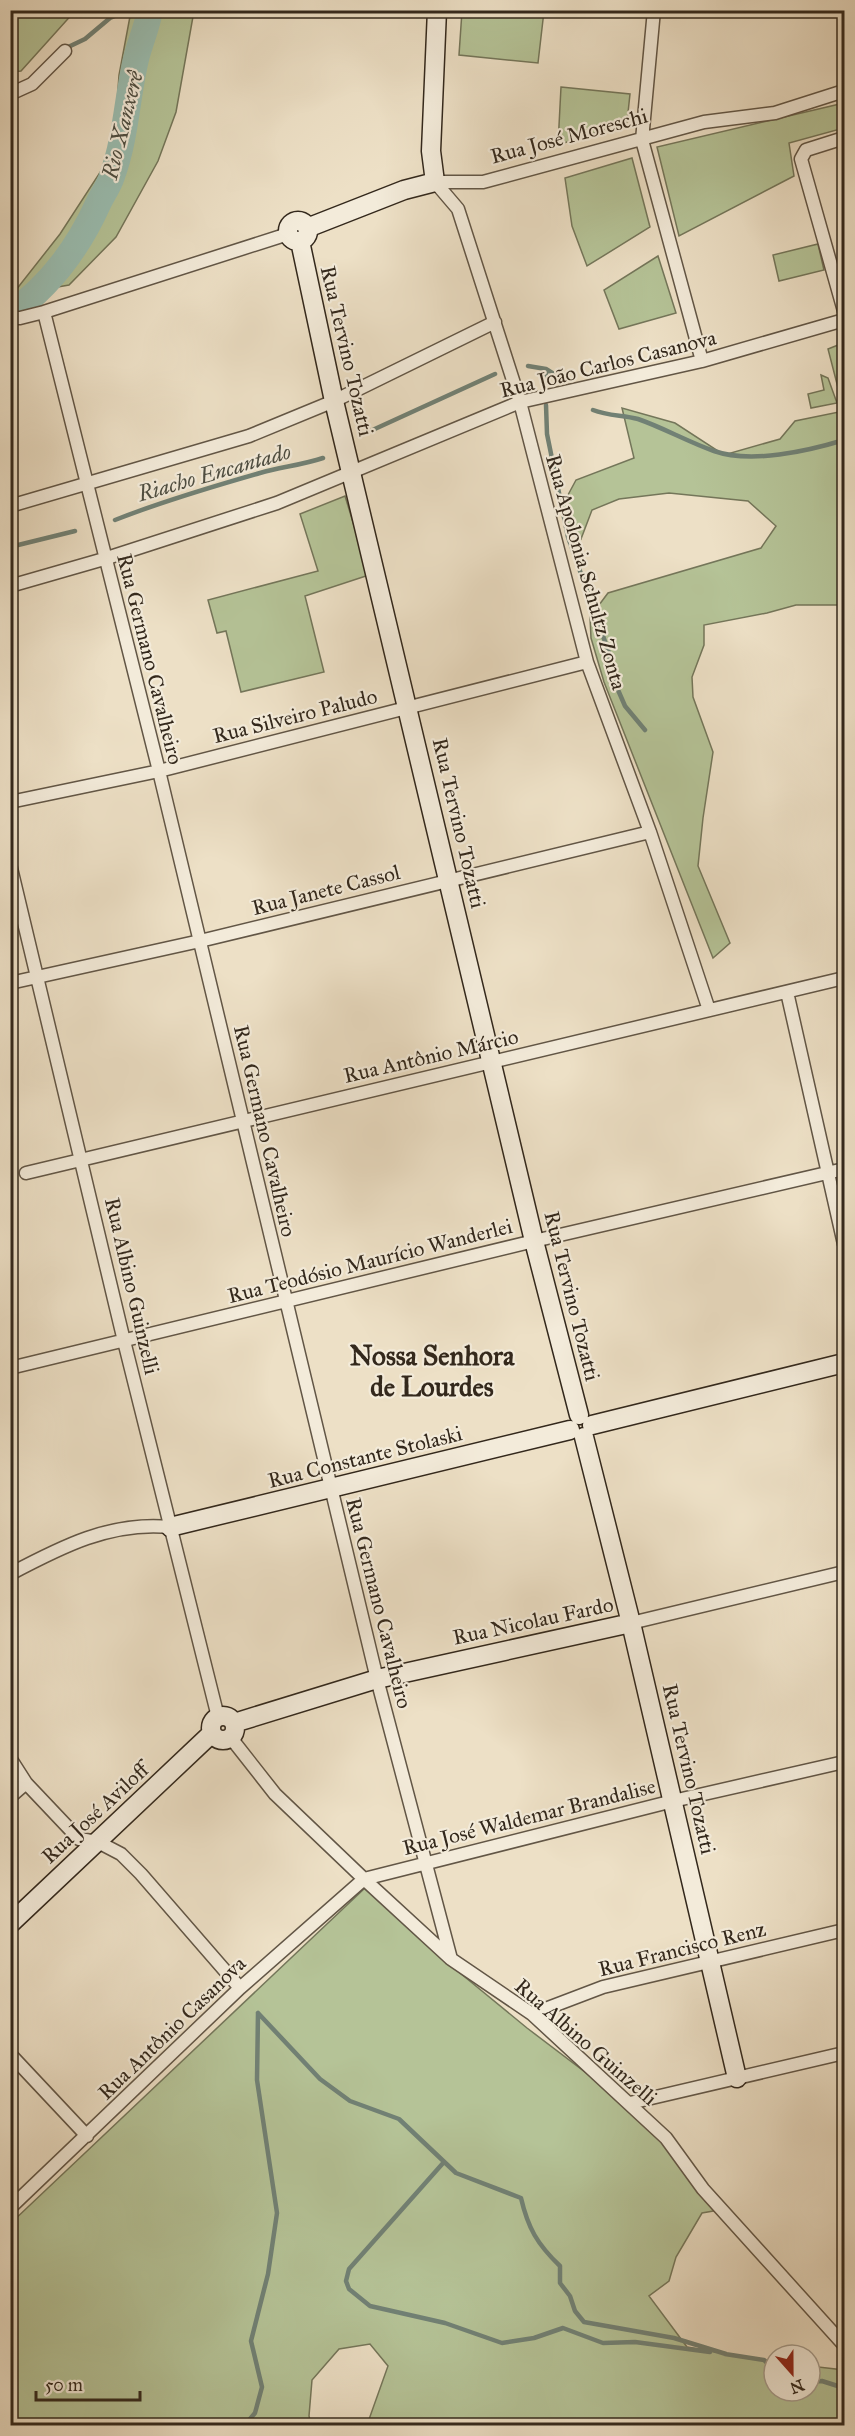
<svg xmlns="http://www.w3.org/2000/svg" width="855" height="2436" font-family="'IM FELL Great Primer',serif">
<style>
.green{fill:#b5c397;stroke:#74765a;stroke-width:1.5}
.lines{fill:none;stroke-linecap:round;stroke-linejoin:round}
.stream{stroke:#718175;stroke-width:4.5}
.river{stroke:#9abdb0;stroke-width:26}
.street-casing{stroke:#625646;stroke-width:15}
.secondary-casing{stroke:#33281c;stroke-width:21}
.street{stroke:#f3ebda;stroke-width:12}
.secondary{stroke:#f3ebda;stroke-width:18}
.labels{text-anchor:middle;stroke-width:4.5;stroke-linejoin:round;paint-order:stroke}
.street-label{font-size:21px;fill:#33281c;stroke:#f3ebda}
.water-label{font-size:22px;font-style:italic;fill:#4d4d41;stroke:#f3ebda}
.district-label{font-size:27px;font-weight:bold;fill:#33281c;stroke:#f3ebda}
</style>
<rect width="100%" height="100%" fill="#ede0c6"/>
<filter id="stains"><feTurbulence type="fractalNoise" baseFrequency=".00333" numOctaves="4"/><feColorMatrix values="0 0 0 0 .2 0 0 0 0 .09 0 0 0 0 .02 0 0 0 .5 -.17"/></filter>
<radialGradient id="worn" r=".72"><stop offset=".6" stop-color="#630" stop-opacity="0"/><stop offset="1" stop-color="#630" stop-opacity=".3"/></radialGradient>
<path class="green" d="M 11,10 L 75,10 L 75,11 L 21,71 L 11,72 Z
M 131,11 L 194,11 L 176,112 L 158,161 L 116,237 L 69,285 L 12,295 L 60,234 L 101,171 L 115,132 L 119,75 Z
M 462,11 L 544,11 L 538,63 L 459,55 Z
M 561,87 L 630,94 L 627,122 L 558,145 Z
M 844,103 L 844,128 L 789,143 L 794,176 L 679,236 L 657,147 Z
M 632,158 L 650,227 L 587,266 L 572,226 L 565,178 Z
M 818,244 L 824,270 L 779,281 L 773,255 Z
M 658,256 L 676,313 L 619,329 L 604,290 Z
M 838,345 L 844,361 L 844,605 L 796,605 L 767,613 L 704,625 L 704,645 L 692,677 L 693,697 L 713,752 L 703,818 L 698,866 L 730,943 L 713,958 L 604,682 L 591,638 L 590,617 L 608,593 L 761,548 L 776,526 L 748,501 L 669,493 L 619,499 L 592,510 L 581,539 L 569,528 L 561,508 L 576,480 L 634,458 L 622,408 L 675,423 L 724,455 L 780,439 L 795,421 L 844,411 L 828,349 Z
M 821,375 L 828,378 L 837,403 L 811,408 L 808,394 L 824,390 Z
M 345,496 L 369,575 L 305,596 L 324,672 L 241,692 L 226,631 L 217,633 L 208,600 L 318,571 L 300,514 Z
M 365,1888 L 460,1973 L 527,2028 L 635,2110 L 725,2209 L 702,2213 L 676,2257 L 669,2281 L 649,2296 L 687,2347 L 774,2362 L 774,2391 L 810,2391 L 810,2366 L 844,2370 L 844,2425 L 367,2425 L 388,2366 L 370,2344 L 339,2349 L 312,2380 L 309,2416 L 311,2425 L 11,2426 L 11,2223 Z"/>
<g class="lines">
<path class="stream" d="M 64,49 L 85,39 L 110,18 L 129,10
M 528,366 L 546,369 L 557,376
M 546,369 L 546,381
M 546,405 L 547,434 L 568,537 L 609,653 L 615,683 L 625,706 L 645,730
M 593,410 C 608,416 623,415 638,419 C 664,428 688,442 714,451 C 751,464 808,451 844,440
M 366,433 L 495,374
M 115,520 C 163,501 211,487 260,473 C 281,467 302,465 323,458
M 10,547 L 75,531
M 258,2013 L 320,2079 L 350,2101 L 399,2119 L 456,2173 L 521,2198 C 528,2228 537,2244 560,2266 L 560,2283 L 570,2296 L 575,2311 L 584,2322 L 674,2338 L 726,2354
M 444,2162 L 349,2269 L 346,2281 L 349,2289 L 370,2306 L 445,2323 L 502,2343 L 534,2338 L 563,2328 L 603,2343 L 635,2342 L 710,2352
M 725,2354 L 764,2360 L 774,2369
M 810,2382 L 822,2381 L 844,2388
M 244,2426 L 255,2413 L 262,2387 L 251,2341 L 268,2274 L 277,2213 L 257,2080 L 258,2013"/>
<path class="river" d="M 10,314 C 50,286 78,248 98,204 C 102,195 109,186 112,176 C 126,138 127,97 136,59 C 140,42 147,28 150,10"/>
<g class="street-casing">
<path id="street" d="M 654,10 L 642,140 L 702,361
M 10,94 L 32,84 L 65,51
M 844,138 L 806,150 L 801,159 L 844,311
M 435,182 L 458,209 L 520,402 L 587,662 L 650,832 L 709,1010
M 435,182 L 483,182 L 704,122 L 775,113 L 844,91
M 44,312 L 159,771 L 377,1679 L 451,1959
M 10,318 L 20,318 L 44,312 L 288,234
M 10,506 L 249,436 L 334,401 L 495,322
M 10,586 L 104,559 L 277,503 L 520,402 L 702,361 L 844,320
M 10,802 L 159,771 L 587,662
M 10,864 L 124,1341 L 218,1717
M 10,983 L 200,941 L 650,832
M 787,992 L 844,1244
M 26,1173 L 844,978
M 10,1368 L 534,1241 L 844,1169
M 10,1574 C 61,1547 111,1521 170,1527
M 631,1623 L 844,1572
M 231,1738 L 275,1794 L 364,1879 L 451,1959 L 532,2014 L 666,2138 L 703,2189 L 844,2345
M 10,1758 L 26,1783 L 79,1839 L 98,1842 L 121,1854 L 141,1874 L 240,1988
M 10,1797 L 26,1783
M 532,2014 L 603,1987 L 844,1930
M 10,2054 L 87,2136
M 630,2103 L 844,2053
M 10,2208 L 240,1988 L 364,1879 L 673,1801 L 844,1762"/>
</g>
<g class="secondary-casing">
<path id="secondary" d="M288 231a10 10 0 1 1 20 0a10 10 0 1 1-20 0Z
M 307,228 L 404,190 L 435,182 L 431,151 L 437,10
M 300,241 L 334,401 L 534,1241 L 579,1415
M 592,1425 L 844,1363
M 584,1437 L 631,1623 L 737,2078
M 170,1527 L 570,1430
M211 1728a12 12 0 1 1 24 0a12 12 0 1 1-24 0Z
M 234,1723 L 377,1679 L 631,1623
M 10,1924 L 211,1734"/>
</g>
<use href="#street" class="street"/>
<use href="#secondary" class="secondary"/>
</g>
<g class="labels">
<g class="street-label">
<text transform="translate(569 136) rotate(-15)" y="7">Rua José Moreschi</text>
<text transform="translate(347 351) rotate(77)" y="7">Rua Tervino Tozatti</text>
<text transform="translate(608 364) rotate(-14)" y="7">Rua João Carlos Casanova</text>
<text transform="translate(586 572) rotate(74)" y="7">Rua Apolonia Schultz Zonta</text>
<text transform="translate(150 659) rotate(76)" y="7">Rua Germano Cavalheiro</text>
<text transform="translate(295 716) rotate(-14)" y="7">Rua Silveiro Paludo</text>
<text transform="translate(459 823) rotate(77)" y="7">Rua Tervino Tozatti</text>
<text transform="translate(326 890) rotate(-14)" y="7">Rua Janete Cassol</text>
<text transform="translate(431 1056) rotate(-13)" y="7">Rua Antônio Márcio</text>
<text transform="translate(265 1131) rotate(77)" y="7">Rua Germano Cavalheiro</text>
<text transform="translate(370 1261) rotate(-14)" y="7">Rua Teodósio Maurício Wanderlei</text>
<text transform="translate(132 1286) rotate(77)" y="7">Rua Albino Guinzelli</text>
<text transform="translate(572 1296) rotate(76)" y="7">Rua Tervino Tozatti</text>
<text transform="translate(365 1457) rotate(-14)" y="7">Rua Constante Stolaski</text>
<text transform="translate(379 1603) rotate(76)" y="7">Rua Germano Cavalheiro</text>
<text transform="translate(533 1621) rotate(-12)" y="7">Rua Nicolau Fardo</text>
<text transform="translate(689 1769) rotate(77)" y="7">Rua Tervino Tozatti</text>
<text transform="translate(95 1813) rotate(-43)" y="7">Rua José Aviloff</text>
<text transform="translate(529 1817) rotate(-14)" y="7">Rua José Waldemar Brandalise</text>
<text transform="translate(682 1949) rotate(-14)" y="7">Rua Francisco Renz</text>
<text transform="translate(172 2028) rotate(-44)" y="7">Rua Antônio Casanova</text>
<text transform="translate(586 2042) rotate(41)" y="7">Rua Albino Guinzelli</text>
</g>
<g class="water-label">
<text transform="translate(122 125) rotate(-76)" y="8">Rio Xanxerê</text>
<text transform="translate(214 472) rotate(-16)" y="8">Riacho Encantado</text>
</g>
<g class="district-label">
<text x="432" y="1365">Nossa Senhora<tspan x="432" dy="31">de Lourdes</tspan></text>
</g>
</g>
<rect width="855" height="2436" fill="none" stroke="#ede0c6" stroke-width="36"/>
<rect x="12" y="12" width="831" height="2412" fill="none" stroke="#33281c" stroke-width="3"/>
<rect x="18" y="18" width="819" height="2400" fill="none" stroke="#33281c" stroke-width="1.5"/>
<g transform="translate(792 2373) rotate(159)"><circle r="28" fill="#f3ebda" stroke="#a69d8e" stroke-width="1.5"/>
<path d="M0-4.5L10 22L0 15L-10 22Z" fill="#8f2418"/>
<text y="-9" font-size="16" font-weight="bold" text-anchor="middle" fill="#33281c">N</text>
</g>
<path d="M36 2391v9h104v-9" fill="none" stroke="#33281c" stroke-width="3"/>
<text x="45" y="2391" font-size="18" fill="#33281c" stroke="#f3ebda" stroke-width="4.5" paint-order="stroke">50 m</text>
<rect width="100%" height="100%" filter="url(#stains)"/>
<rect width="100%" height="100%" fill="url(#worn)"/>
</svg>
